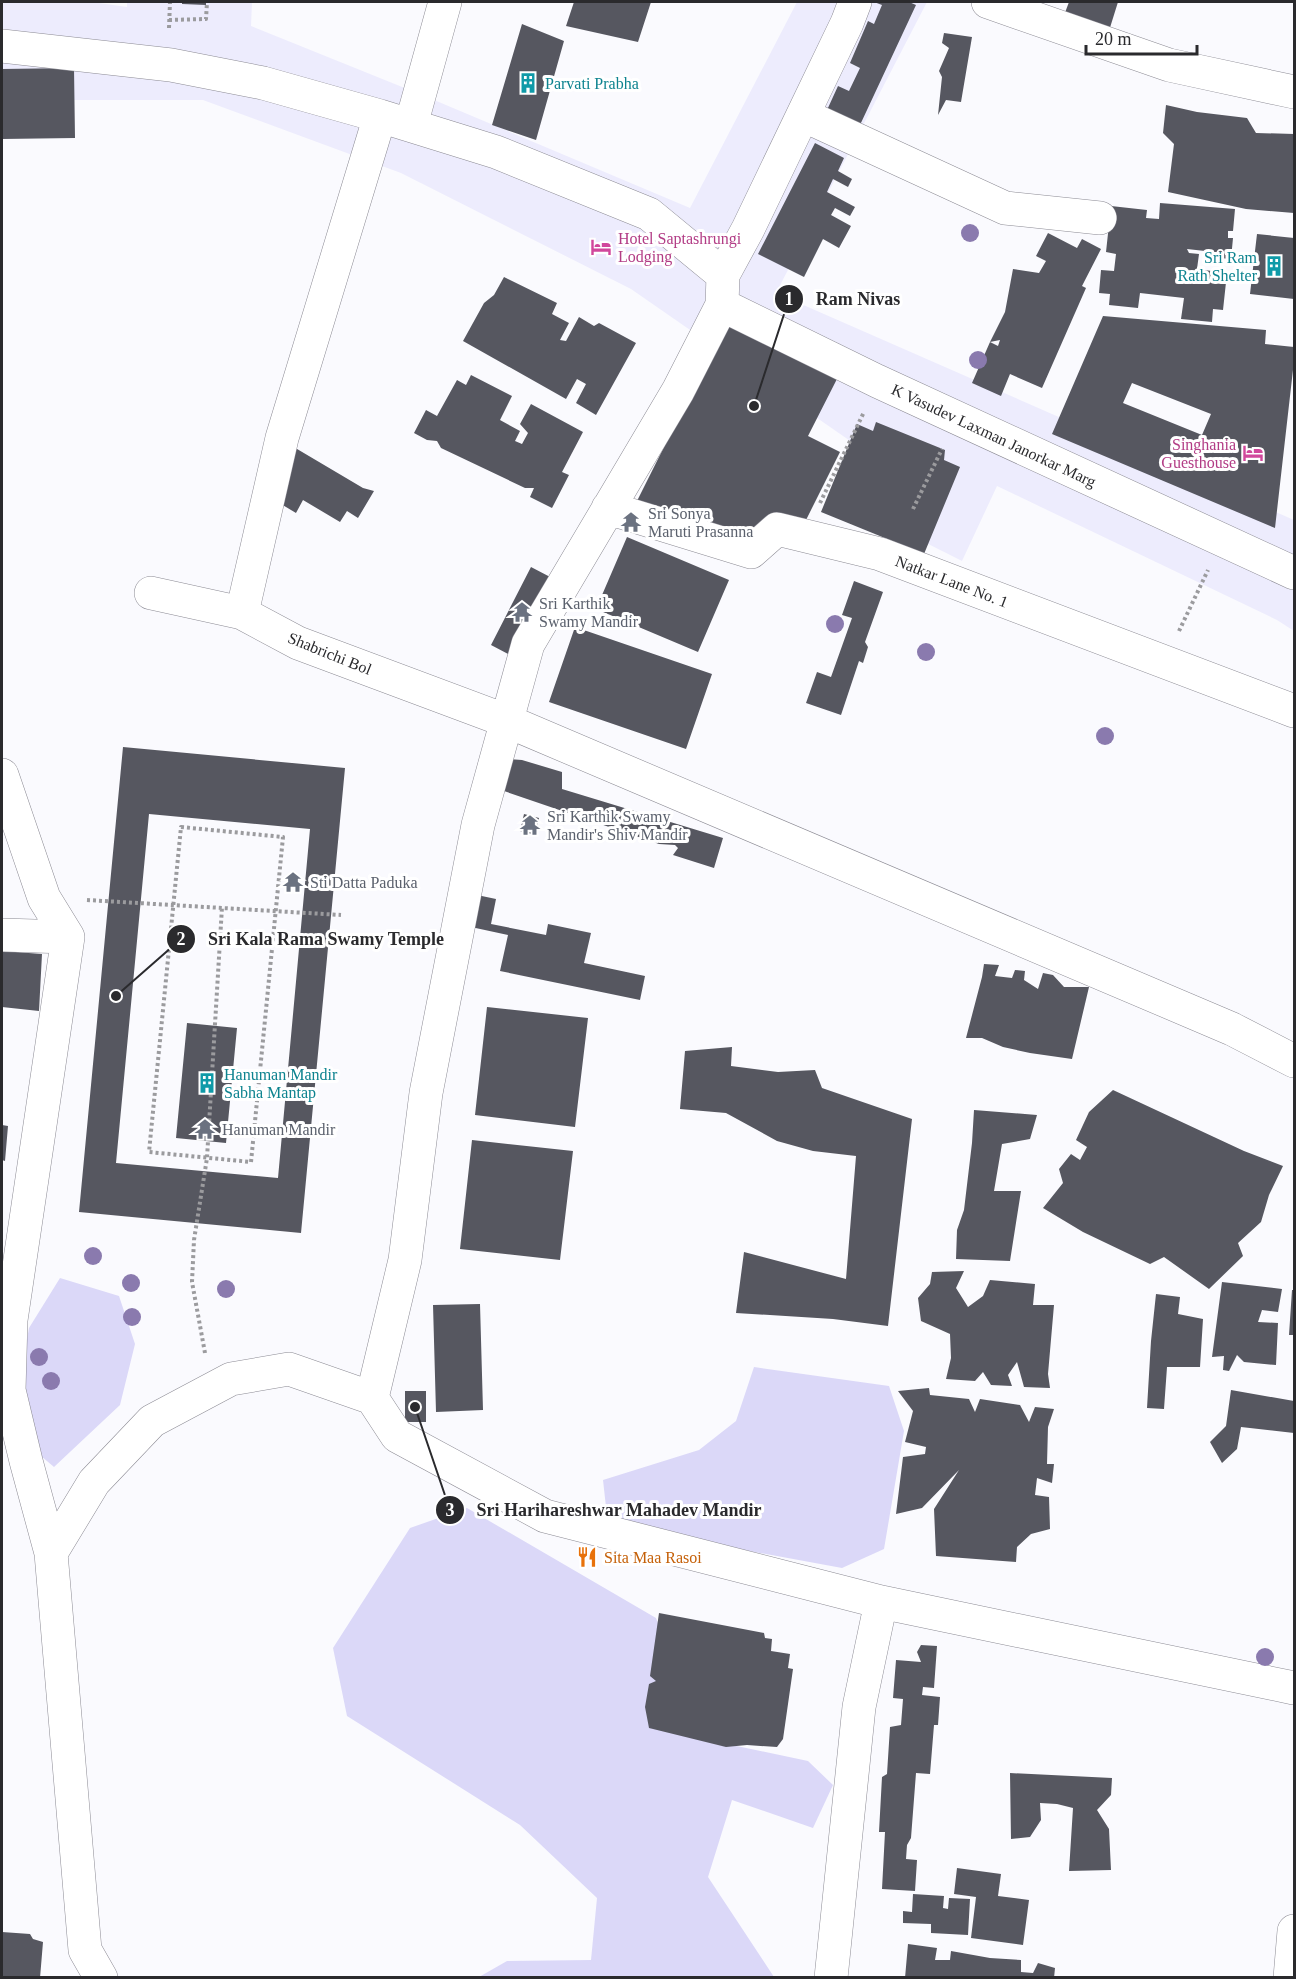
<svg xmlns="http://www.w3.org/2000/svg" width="1296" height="1979" font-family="'Times New Roman',serif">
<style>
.built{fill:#edecfd}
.green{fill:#dbd8f8}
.building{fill:#565760;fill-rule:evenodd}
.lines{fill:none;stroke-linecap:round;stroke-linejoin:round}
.minor-casing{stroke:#8c8b94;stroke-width:34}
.path{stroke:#9b9b9e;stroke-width:4;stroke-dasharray:3 3;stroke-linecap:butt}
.minor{stroke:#fff;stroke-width:33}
.tree{fill:#8a7aae}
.labels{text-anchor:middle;stroke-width:6;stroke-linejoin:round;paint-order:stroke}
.culture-label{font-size:16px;fill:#0d838f;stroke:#fff;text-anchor:start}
.hotel-label{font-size:16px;fill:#b23c85;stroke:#fff;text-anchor:start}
.street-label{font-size:16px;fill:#2a2a2d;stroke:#fff}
.worship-label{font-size:16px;fill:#5b616d;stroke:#fff;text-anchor:start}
.food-label{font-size:16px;fill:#c56008;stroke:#fff;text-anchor:start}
.leader{fill:none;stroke:#2a2a2d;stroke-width:2}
.callout-dot{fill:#2a2a2d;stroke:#fff;stroke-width:2}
.mark-label{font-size:18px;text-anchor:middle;font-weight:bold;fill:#fff}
.callout-label{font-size:18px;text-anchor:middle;font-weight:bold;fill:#2a2a2d;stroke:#fff;stroke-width:6;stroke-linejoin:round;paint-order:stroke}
</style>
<rect width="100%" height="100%" fill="#fafafe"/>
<path class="built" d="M 2,2 L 92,2 L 127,7 L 127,2 L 252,2 L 251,26 L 427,97 L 690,208 L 797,2 L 927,2 L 776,293 L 1294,520 L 1294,631 L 1277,620 L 997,486 L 962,561 L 847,503 L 869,454 L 631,289 L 401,173 L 203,100 L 2,100 Z"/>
<path class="green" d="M 60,1278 L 119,1296 L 135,1344 L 120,1405 L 54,1467 L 28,1445 L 23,1362 L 29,1328 Z
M 754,1367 L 889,1386 L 904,1431 L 884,1549 L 842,1568 L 608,1525 L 603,1480 L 699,1450 L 736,1421 Z
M 467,1508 L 656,1618 L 670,1654 L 651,1728 L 808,1761 L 833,1785 L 813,1828 L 732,1800 L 708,1877 L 774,1977 L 479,1977 L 507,1961 L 591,1960 L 597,1898 L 520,1825 L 347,1716 L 333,1648 L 410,1528 Z"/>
<path class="building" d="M 182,2 L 206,2 L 206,5 L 182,4 Z
M 574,2 L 651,2 L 638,42 L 566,26 Z
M 874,2 L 909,2 L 916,5 L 860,125 L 822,121 L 838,86 L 849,91 L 860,68 L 850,63 L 868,21 L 874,24 L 882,5 Z
M 1069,2 L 1118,2 L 1103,50 L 1057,34 Z
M 522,24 L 564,41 L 536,140 L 492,125 Z
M 944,33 L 972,37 L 961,102 L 946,100 L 938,115 L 942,77 L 939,71 L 949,48 L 942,43 Z
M 74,68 L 75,138 L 2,139 L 2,69 Z
M 1166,105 L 1197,112 L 1247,118 L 1256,133 L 1294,134 L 1294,213 L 1246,209 L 1168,192 L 1174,144 L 1163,133 Z
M 815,143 L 844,158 L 838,171 L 852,179 L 848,187 L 833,179 L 827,192 L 855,207 L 850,216 L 835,208 L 831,215 L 851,226 L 839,248 L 823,239 L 804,277 L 758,254 Z
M 1160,203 L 1235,209 L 1233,231 L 1228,231 L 1228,238 L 1233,238 L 1231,259 L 1208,257 L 1205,251 L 1187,249 L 1189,253 L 1199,254 L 1197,269 L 1227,273 L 1223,310 L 1213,309 L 1212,322 L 1181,319 L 1184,298 L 1140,293 L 1138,308 L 1109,305 L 1110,294 L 1099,293 L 1101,270 L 1114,271 L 1116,254 L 1106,252 L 1111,206 L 1147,210 L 1146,218 L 1159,219 Z
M 1048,233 L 1077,248 L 1082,239 L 1101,249 L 1082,286 L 1086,288 L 1042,388 L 1010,374 L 1001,396 L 972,383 L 990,342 L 998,346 L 1000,340 L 990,342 L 1005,312 L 1013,269 L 1039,273 L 1046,261 L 1036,256 Z
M 1257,234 L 1294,238 L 1294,299 L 1250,294 Z
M 504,277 L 557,303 L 552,314 L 569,323 L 560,340 L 566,341 L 579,317 L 594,326 L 599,323 L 636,343 L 596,415 L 576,403 L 586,384 L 577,379 L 566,399 L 463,341 L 484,303 L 494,295 Z
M 1103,316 L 1266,330 L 1265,344 L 1294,347 L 1294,361 L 1275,528 L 1052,434 ZM 1132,383 L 1211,414 L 1202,435 L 1123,403 Z
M 728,319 L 839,375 L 808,436 L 840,452 L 806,520 L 772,513 L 749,537 L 637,501 Z
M 471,375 L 512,396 L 500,420 L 520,431 L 515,441 L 522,444 L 528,433 L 520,424 L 531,404 L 583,432 L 562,472 L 569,475 L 552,508 L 530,497 L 534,488 L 525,488 L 441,448 L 437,441 L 427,440 L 414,433 L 426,410 L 437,416 L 457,380 L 466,385 Z
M 876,422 L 945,450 L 944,460 L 960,467 L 924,554 L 821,512 L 857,424 L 873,431 Z
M 292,446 L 363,488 L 374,491 L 358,518 L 347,511 L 340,522 L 303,500 L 296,513 L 276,501 Z
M 627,537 L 729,580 L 698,652 L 596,609 Z
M 531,567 L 554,579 L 514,657 L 491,645 Z
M 854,581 L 883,592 L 865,642 L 868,647 L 863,663 L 859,661 L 841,715 L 806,703 L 817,672 L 831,677 L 852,618 L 842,615 Z
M 575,627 L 712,674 L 686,749 L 549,702 Z
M 123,747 L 345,768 L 301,1233 L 79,1212 ZM 149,814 L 310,829 L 278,1178 L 116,1163 Z
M 508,759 L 522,760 L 562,772 L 562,789 L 723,838 L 714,868 L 673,855 L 678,848 L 675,845 L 659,844 L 498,789 Z
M 524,814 L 539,818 L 535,835 L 520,831 Z
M 477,895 L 496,899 L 491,924 L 546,935 L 548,924 L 591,933 L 584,963 L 645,976 L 640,1000 L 500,971 L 508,935 L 471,927 Z
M 2,951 L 42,954 L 39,1011 L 2,1007 Z
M 984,964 L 999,965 L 995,976 L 1012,978 L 1015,970 L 1025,971 L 1024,980 L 1038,989 L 1043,973 L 1053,975 L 1064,987 L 1089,987 L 1072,1059 L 1030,1053 L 1003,1047 L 982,1038 L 966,1038 L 982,977 Z
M 487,1007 L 588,1018 L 575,1127 L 475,1115 Z
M 187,1023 L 237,1028 L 226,1143 L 176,1138 Z
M 732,1047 L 731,1066 L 778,1072 L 815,1070 L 822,1088 L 912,1119 L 888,1326 L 833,1319 L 736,1313 L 744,1252 L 846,1279 L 856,1156 L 813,1151 L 777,1141 L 726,1113 L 680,1109 L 685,1051 Z
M 1113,1090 L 1244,1151 L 1283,1166 L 1269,1195 L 1261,1222 L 1238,1243 L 1243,1256 L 1209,1289 L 1164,1257 L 1150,1264 L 1083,1232 L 1043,1208 L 1063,1183 L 1059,1169 L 1071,1154 L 1080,1160 L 1087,1147 L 1076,1140 L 1089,1112 Z
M 974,1110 L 1037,1115 L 1030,1139 L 1002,1144 L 994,1191 L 1021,1191 L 1010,1261 L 956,1259 L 957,1230 L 964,1210 L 972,1143 Z
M 2,1125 L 8,1126 L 5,1161 L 2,1160 Z
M 472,1140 L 573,1151 L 560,1260 L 460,1249 Z
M 964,1271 L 956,1288 L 968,1307 L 983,1296 L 990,1280 L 1035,1284 L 1033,1305 L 1054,1305 L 1048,1374 L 1050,1388 L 1024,1387 L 1017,1362 L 1008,1375 L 1012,1386 L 991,1385 L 983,1372 L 975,1381 L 946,1379 L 951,1358 L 950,1334 L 921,1321 L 918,1298 L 930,1284 L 932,1272 Z
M 1222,1282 L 1282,1289 L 1278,1312 L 1262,1310 L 1258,1322 L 1278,1323 L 1276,1365 L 1244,1362 L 1237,1355 L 1229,1371 L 1223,1370 L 1224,1356 L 1212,1357 Z
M 1292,1290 L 1294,1290 L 1294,1335 L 1289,1335 Z
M 1156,1294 L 1180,1297 L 1178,1314 L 1203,1319 L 1200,1367 L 1167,1367 L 1164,1409 L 1147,1408 L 1151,1341 Z
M 480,1304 L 483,1410 L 436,1412 L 433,1305 Z
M 929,1388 L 930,1395 L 969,1399 L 975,1412 L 980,1399 L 1020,1405 L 1029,1422 L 1035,1407 L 1054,1409 L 1048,1427 L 1047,1464 L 1054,1464 L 1052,1483 L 1037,1478 L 1035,1495 L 1049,1497 L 1050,1529 L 1031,1534 L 1017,1547 L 1016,1562 L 936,1556 L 934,1509 L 959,1470 L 922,1508 L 896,1514 L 903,1457 L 925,1454 L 926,1447 L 905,1442 L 913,1411 L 898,1391 Z
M 1231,1390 L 1294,1401 L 1294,1433 L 1241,1427 L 1237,1449 L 1222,1463 L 1210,1442 L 1226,1426 Z
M 405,1391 L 426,1391 L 426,1422 L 405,1422 Z
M 659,1613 L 764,1633 L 765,1638 L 772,1639 L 771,1651 L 790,1654 L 788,1668 L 793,1669 L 783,1739 L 777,1747 L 747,1745 L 726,1747 L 649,1728 L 645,1707 L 649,1684 L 656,1681 L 650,1676 Z
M 921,1645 L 937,1646 L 934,1688 L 923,1687 L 922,1695 L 940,1697 L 938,1725 L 934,1725 L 930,1774 L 916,1773 L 911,1838 L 907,1845 L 906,1859 L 917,1860 L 915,1891 L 882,1889 L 885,1832 L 879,1832 L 882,1777 L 887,1774 L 890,1727 L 901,1725 L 903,1699 L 893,1698 L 896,1660 L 921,1662 L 917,1652 Z
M 1010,1773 L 1112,1778 L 1111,1795 L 1097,1810 L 1109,1829 L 1111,1870 L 1069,1871 L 1073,1808 L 1057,1804 L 1040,1803 L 1041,1820 L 1030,1837 L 1011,1839 Z
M 957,1868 L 1001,1874 L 998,1896 L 1029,1900 L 1023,1945 L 971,1938 L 976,1897 L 954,1894 Z
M 913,1894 L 944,1896 L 943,1908 L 948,1909 L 949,1898 L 970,1899 L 968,1935 L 931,1933 L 931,1924 L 903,1923 L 903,1911 L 912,1912 Z
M 2,1932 L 30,1934 L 33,1939 L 43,1942 L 40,1978 L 2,1978 Z
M 908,1944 L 937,1948 L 935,1960 L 950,1960 L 951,1951 L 990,1958 L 1021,1960 L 1021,1972 L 1033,1973 L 1038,1963 L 1055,1968 L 1054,1978 L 905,1978 Z"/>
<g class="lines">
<g class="minor-casing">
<path id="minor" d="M 855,2 L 847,23 L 748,229 L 723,275 L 722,305 L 877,381 L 1294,573
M 988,2 L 1169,65 L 1294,92
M 2,46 L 171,65 L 263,83 L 380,116 L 496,152 L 649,214 L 723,275
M 803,115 L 1005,208 L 1100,218
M 411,125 L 445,2
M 608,508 L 751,552 L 777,529 L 880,554 L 1294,711
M 151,593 L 242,613 L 298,643 L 507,721 L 1232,1029 L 1294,1061
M 242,613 L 282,438 L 380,116
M 2,775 L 44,898 L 68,937 L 11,1320 L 9,1390 L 26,1461 L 51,1553 L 85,1950 L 101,1978
M 2,935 L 68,937
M 372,1398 L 405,1260 L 426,1093 L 478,825 L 528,644 L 678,391 L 722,305
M 51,1553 L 94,1482 L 152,1421 L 231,1379 L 289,1369 L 372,1398 L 397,1436 L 545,1516 L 881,1602 L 1294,1688
M 831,1978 L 859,1707 L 881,1602
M 1290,1978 L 1294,1931"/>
</g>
<path class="path" d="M 169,20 L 206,19 L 207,2
M 169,28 L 170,2
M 820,503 L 864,412
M 913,509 L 942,449
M 1179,631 L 1208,570
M 181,827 L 283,837 L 251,1162 L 149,1152 Z
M 87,900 L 341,915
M 205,1353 L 192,1282 L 194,1240 L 207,1158 L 222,907"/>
<use href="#minor" class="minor"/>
</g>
<g class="tree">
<circle cx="970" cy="233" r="9"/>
<circle cx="978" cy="360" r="9"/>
<circle cx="835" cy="624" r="9"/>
<circle cx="926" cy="652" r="9"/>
<circle cx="1105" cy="736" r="9"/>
<circle cx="93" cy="1256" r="9"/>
<circle cx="131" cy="1283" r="9"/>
<circle cx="226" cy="1289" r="9"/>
<circle cx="132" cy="1317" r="9"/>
<circle cx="39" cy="1357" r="9"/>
<circle cx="51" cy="1381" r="9"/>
<circle cx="1265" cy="1657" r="9"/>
</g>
<defs>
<g id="building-bare" transform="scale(1.62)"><path d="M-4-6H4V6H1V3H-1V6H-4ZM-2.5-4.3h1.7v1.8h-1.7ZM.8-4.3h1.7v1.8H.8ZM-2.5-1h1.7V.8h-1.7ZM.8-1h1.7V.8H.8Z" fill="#0f9aa8" stroke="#fff" stroke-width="2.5" paint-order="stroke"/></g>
<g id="hotel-bare" transform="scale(1.62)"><path d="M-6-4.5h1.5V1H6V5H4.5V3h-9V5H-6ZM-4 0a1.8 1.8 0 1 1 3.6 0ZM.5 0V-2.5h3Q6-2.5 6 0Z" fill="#d1479c" stroke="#fff" stroke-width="2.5" paint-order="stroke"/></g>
<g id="temple-bare" transform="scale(1.62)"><path d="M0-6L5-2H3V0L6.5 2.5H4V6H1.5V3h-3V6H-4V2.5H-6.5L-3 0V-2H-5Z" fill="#6b7280" stroke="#fff" stroke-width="2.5" paint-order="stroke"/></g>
<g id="restaurant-bare" transform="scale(1.62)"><path d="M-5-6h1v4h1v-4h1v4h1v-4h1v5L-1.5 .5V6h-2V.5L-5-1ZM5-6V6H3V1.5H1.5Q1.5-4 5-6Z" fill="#e8710a" stroke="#fff" stroke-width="2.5" paint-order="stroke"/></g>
</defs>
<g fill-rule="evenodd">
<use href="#building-bare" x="528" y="83"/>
<use href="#hotel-bare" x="601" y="247"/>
<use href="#building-bare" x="1274" y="266"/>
<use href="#hotel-bare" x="1253" y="453"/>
<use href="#temple-bare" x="631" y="522"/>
<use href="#temple-bare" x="522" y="612"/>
<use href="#temple-bare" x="530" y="825"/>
<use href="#temple-bare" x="293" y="882"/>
<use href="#building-bare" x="207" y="1083"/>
<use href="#temple-bare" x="205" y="1129"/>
<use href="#restaurant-bare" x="587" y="1557"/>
</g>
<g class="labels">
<g class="culture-label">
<text x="545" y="89">Parvati Prabha</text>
<text x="1257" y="263" text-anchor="end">Sri Ram<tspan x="1257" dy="18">Rath Shelter</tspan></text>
<text x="224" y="1080">Hanuman Mandir<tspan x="224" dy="18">Sabha Mantap</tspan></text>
</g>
<g class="hotel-label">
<text x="618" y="244">Hotel Saptashrungi<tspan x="618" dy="18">Lodging</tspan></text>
<text x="1236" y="450" text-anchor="end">Singhania<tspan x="1236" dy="18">Guesthouse</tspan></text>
</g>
<g class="street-label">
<text transform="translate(994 435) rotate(25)" y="6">K Vasudev Laxman Janorkar Marg</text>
<text transform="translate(952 581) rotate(21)" y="6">Natkar Lane No. 1</text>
<text transform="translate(330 653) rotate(22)" y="6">Shabrichi Bol</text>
</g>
<g class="worship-label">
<text x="648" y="519">Sri Sonya<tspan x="648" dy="18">Maruti Prasanna</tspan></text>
<text x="539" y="609">Sri Karthik<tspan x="539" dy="18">Swamy Mandir</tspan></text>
<text x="547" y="822">Sri Karthik Swamy<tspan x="547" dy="18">Mandir's Shiv Mandir</tspan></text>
<text x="310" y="888">Sti Datta Paduka</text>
<text x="222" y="1135">Hanuman Mandir</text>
</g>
<g class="food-label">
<text x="604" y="1563">Sita Maa Rasoi</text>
</g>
</g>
<path class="leader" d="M754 406L789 299M116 996L181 939M415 1407L450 1510"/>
<g class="callout-dot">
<circle cx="754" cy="406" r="6"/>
<circle cx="116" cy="996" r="6"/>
<circle cx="415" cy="1407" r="6"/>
<circle cx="789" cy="299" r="15"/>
<circle cx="181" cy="939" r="15"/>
<circle cx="450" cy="1510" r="15"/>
</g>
<g class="mark-label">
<text x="789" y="305">1</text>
<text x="181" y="945">2</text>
<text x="450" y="1516">3</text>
</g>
<g class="callout-label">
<text x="858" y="305">Ram Nivas</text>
<text x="326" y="945">Sri Kala Rama Swamy Temple</text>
<text x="619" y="1516">Sri Harihareshwar Mahadev Mandir</text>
</g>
<rect width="1296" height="1979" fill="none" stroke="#2a2a2d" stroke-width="6"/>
<path d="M1086 45v9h111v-9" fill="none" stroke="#2a2a2d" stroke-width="3"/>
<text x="1095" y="45" font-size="18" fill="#2a2a2d" stroke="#ffffff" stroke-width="4.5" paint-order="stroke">20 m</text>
</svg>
